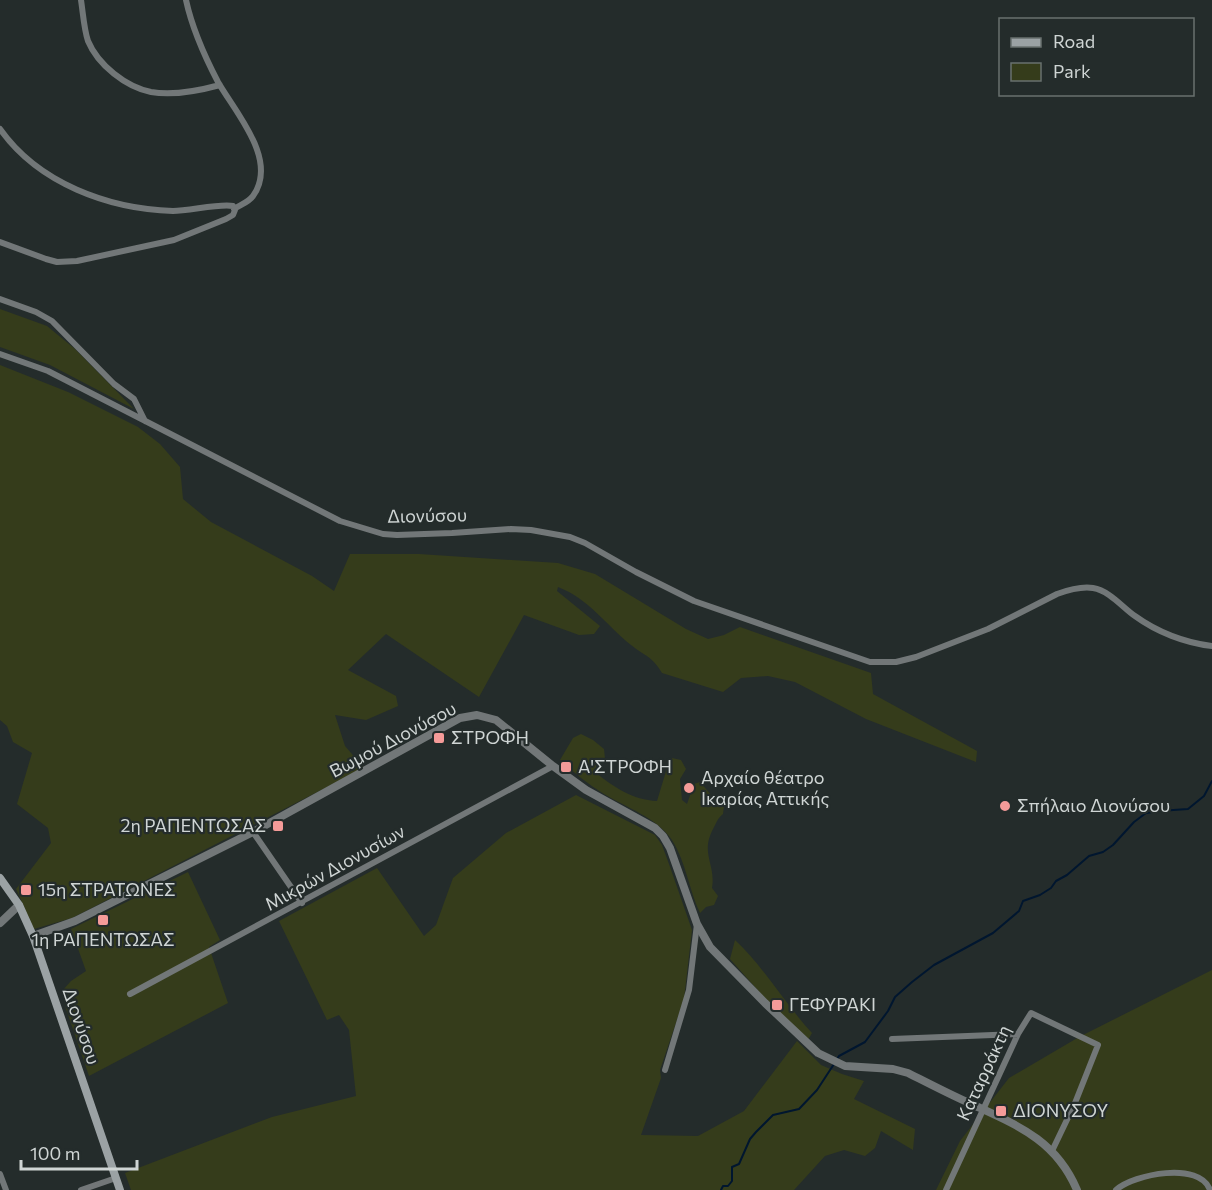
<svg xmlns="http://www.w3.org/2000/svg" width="1212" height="1190" font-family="Commissioner,sans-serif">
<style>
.green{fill:#353c1b}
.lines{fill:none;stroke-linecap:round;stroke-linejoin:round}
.stream{stroke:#00162f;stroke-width:2}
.minor{stroke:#727778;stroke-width:6}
.tertiary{stroke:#727778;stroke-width:8}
.secondary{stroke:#9ba2a4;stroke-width:8}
.poi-dot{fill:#f59b99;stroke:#242c2b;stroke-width:2}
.labels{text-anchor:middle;stroke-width:4.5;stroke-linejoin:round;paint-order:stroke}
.street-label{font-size:18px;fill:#cfd5d4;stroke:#242c2b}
.poi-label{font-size:18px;fill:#cfd5d4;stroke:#242c2b;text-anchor:start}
</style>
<rect width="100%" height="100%" fill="#242c2b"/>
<path class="green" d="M 0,309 L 47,326 L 75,349 L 134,409 L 50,365 L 0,347 Z
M 0,365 L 68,392 L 138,427 L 160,444 L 180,467 L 183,499 L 211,522 L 312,576 L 334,591 L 350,554 L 419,554 L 558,563 L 595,574 L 686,629 L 708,639 L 724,635 L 740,627 L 871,673 L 873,694 L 977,751 L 976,762 L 866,719 L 795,682 L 768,676 L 741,678 L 723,692 L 662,673 C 651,655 646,657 631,645 C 606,625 589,599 558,587 L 557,591 L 600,626 L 594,634 L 579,635 L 524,615 L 479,697 L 386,634 L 348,670 L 396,696 L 398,706 L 366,720 L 335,715 L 345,746 L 364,768 L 72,918 L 34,929 L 16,889 L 51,843 L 48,828 L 17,804 L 32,753 L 13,742 L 7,726 L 0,720 Z
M 581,734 L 593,740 L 604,749 L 605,759 L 596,764 L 596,773 C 614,787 633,800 657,801 L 667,768 L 672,758 L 681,760 L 686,769 L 680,779 L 682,800 L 687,804 L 694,784 L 700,782 L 712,796 L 719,799 L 724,806 L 723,814 C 717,819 717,822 713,829 C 700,854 716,864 712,888 L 718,896 L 714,905 L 706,907 L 700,913 C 689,890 686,862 672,840 C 656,817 627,808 604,794 C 588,784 574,773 560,760 L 573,738 Z
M 576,795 L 655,835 L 662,845 L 669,864 L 692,930 L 684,999 L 660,1070 L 661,1078 L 641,1135 L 698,1136 L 744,1111 L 797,1041 L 821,1065 L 842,1074 L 864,1081 L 854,1099 L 915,1129 L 913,1150 L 881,1131 L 875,1148 L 865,1156 L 844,1150 L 825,1156 L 794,1190 L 131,1190 L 125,1173 L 272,1117 L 356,1096 L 349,1030 L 339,1015 L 327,1020 L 279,921 L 377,868 L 424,936 L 436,925 L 453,878 L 506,833 Z
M 188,872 L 220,940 L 209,947 L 228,1003 L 89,1076 L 66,1009 L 62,991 L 71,981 L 86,971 L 71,929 Z
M 735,940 C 764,967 785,1004 812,1033 L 808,1040 L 763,996 L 730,959 Z
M 1212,970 L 1212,1190 L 936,1190 L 960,1141 L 1009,1078 L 1079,1037 Z"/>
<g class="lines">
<path class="stream" d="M 837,1059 L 839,1056 L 865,1042 L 888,1011 L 895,997 L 912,982 L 934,965 L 993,933 L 1019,911 L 1023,901 L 1040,895 L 1051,888 L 1056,881 L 1067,875 L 1089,856 L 1103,852 L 1113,845 L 1134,822 L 1146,813 L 1159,811 L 1188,809 L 1204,796 L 1212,781
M 721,1190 L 723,1186 L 728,1186 L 732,1181 L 732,1167 L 739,1164 L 750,1139 L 756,1132 L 773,1115 L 799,1109 L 817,1090 L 834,1064"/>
<path class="minor" d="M 81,0 C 83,13 84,29 88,41 C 98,65 126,87 151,92 C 174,96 198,91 220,85
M 186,0 C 192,28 205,57 218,82 C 235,112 279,160 253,196 C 249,202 240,205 234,209
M 0,129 C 38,183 108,209 173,211 C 189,211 221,203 233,206 L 235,210 L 233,215 L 226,219 L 174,240 L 77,261 L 57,262 L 46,259 L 0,242
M 0,299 L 36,312 L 52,321 L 114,384 L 134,399 L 145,421
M 0,354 L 48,371 L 340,521 L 383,534 L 397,535 L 452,533 L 511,529 L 531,530 L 570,537 L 585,543 L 636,572 L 694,601 L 870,662 L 896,662 L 916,657 L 988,629 L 1057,594 C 1068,590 1081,586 1093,588 C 1110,591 1122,607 1135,616 C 1157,632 1185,643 1212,646
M 253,832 L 302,903
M 130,994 L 553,766
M 892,1039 L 1018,1034
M 665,1070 L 689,990 L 697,924
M 0,1174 L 6,1190
M 81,1190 L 116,1178
M 946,1190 L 1018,1034 L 1031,1013 L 1098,1045 L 1075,1103 L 1052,1151
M 1116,1190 C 1134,1174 1200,1161 1210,1190"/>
<path class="tertiary" d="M 0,923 L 19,905
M 33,936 L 75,921 L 253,832 L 460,718 L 477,715 L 496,720 L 553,766 L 586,790 L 655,828 L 663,836 L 670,848 L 697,924 L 710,947 L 765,1003 L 818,1053 L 845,1066 L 893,1069 L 908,1073 C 928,1083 947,1093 967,1102 C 1014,1124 1055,1138 1077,1190"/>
<path class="secondary" d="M 0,878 L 19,905 L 33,936 L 120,1190"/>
</g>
<g class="poi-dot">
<rect x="433" y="732" width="12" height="12" rx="3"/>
<rect x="560" y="761" width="12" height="12" rx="3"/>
<circle cx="689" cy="788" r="6"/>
<circle cx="1005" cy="806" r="6"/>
<rect x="272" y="820" width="12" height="12" rx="3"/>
<rect x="20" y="884" width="12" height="12" rx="3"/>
<rect x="97" y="914" width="12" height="12" rx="3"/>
<rect x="771" y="999" width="12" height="12" rx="3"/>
<rect x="995" y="1105" width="12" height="12" rx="3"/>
</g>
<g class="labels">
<g class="street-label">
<text transform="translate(427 516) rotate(-1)" y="6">Διονύσου</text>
<text transform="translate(393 740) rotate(-28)" y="6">Βωμού Διονύσου</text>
<text transform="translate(335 868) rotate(-29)" y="6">Μικρών Διονυσίων</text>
<text transform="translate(81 1026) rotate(71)" y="6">Διονύσου</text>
<text transform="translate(984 1073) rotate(-65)" y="6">Καταρράκτη</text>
</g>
<g class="poi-label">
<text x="451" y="744">ΣΤΡΟΦΗ</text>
<text x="578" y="773">Α'ΣΤΡΟΦΗ</text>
<text x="701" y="784">Αρχαίο θέατρο<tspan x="701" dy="21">Ικαρίας Αττικής</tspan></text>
<text x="1017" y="812">Σπήλαιο Διονύσου</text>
<text x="266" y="832" text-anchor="end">2η ΡΑΠΕΝΤΩΣΑΣ</text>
<text x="38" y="896">15η ΣΤΡΑΤΩΝΕΣ</text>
<text x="103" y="946" text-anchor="middle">1η ΡΑΠΕΝΤΩΣΑΣ</text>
<text x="789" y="1011">ΓΕΦΥΡΑΚΙ</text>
<text x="1013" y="1117">ΔΙΟΝΥΣΟΥ</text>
</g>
</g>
<rect x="999" y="18" width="195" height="78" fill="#242c2b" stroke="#68706f" stroke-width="1.5"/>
<rect x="1011" y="38" width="30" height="9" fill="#9ba2a4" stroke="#68706f" stroke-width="1.5"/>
<text x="1053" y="48" font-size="18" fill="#cfd5d4">Road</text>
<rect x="1011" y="63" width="30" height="18" fill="#353c1b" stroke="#68706f" stroke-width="1.5"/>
<text x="1053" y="78" font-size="18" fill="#cfd5d4">Park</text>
<path d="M21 1160v9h116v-9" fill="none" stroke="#cfd5d4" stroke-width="3"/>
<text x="30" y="1160" font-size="18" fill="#cfd5d4" stroke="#242c2b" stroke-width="4.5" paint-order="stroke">100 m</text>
</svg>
